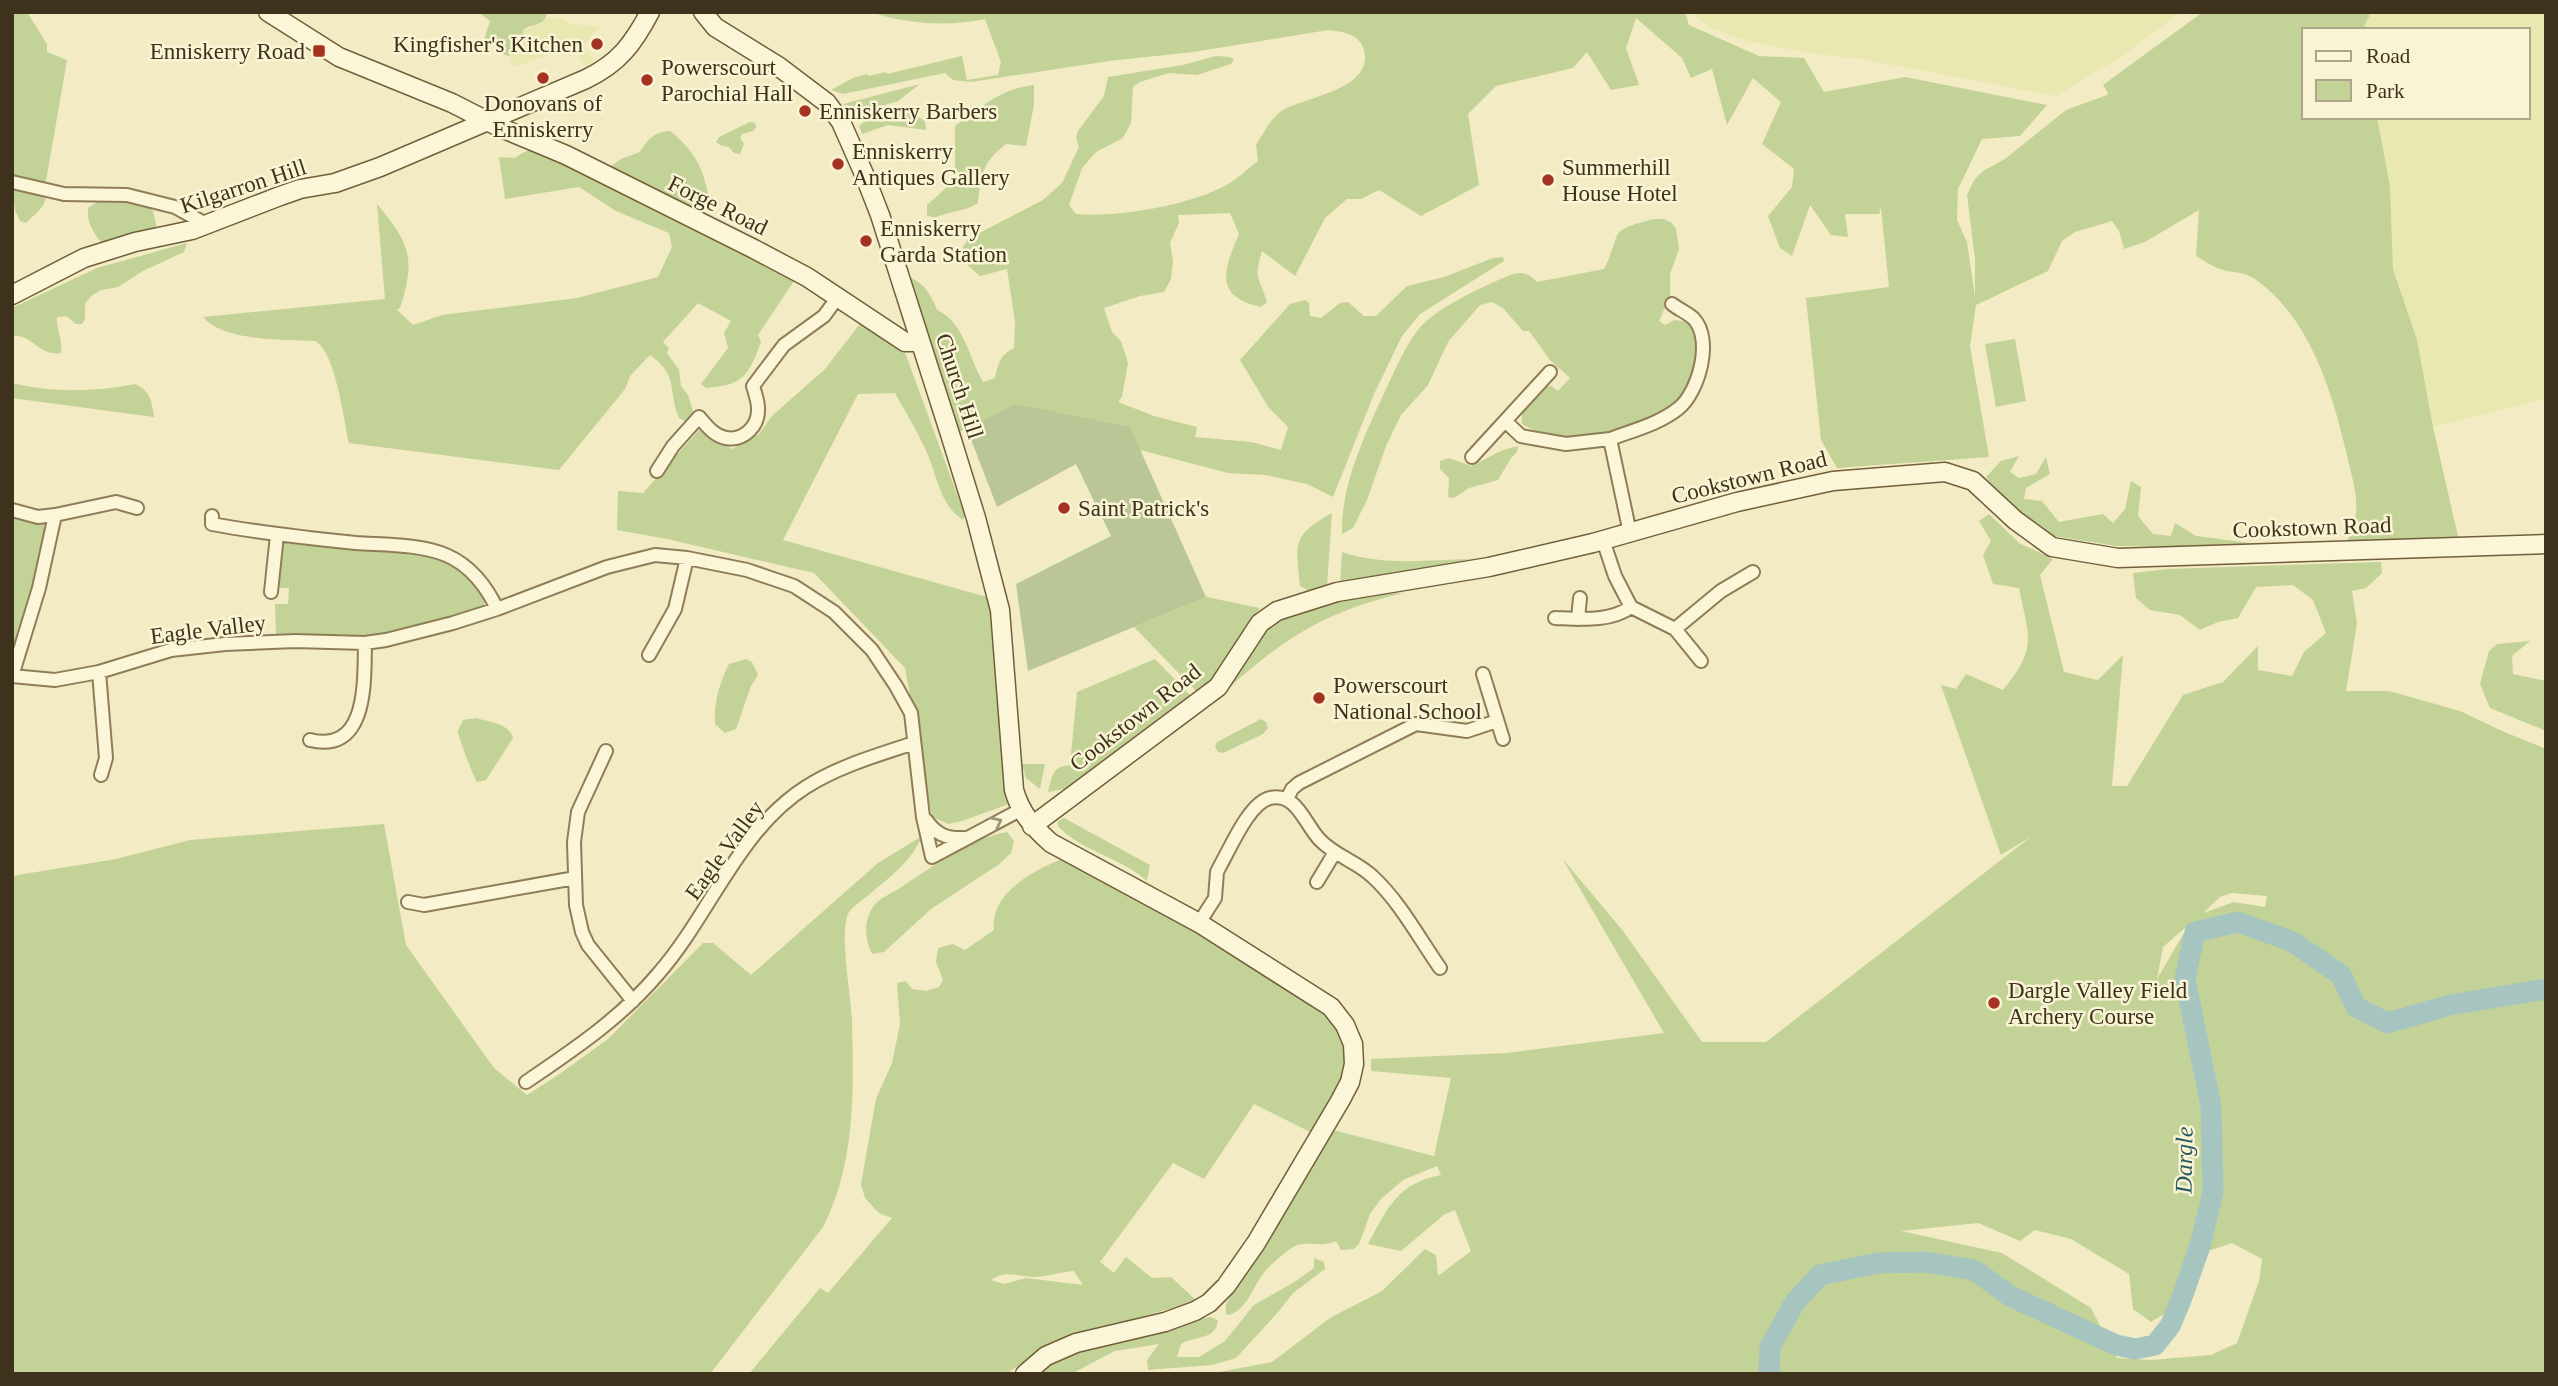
<svg xmlns="http://www.w3.org/2000/svg" width="2558" height="1386" font-family="Georgia,serif">
<style>
.farmland{fill:#e9e8b0}
.green{fill:#c3d296;fill-rule:evenodd}
.cemetery{fill:#bac696}
.lines{fill:none;stroke-linecap:round;stroke-linejoin:round}
.river{stroke:#a6c5c0;stroke-width:21}
.street-casing{stroke:#8f7d58;stroke-width:16}
.secondary-casing{stroke:#715e3b;stroke-width:21}
.street{stroke:#fcf6d8;stroke-width:12}
.secondary{stroke:#fcf6d8;stroke-width:18}
.oneway{stroke:#9d947a}
.poi-dot{fill:#a53321;stroke:#f9f4d4;stroke-width:2.5}
.labels{text-anchor:middle;stroke-width:5;stroke-linejoin:round;paint-order:stroke}
.poi-label{font-size:23px;fill:#3e321d;stroke:#f9f4d4;text-anchor:start}
.street-label{font-size:23px;fill:#3e321d;stroke:#f9f4d4}
.water-label{font-size:24px;font-style:italic;fill:#2b5b5f;stroke:#f9f4d4}
</style>
<rect width="100%" height="100%" fill="#f3ebc4"/>
<path class="farmland" d="M 1696,12 L 2181,12 L 2120,57 L 2056,96 L 1861,59 L 1809,53 L 1748,41 L 1711,28 L 1696,17 Z
M 2362,12 L 2546,12 L 2546,399 L 2433,427 L 2417,340 L 2393,269 L 2390,186 L 2377,117 L 2528,117 L 2528,30 L 2362,30 Z
M 547,18 L 563,19 L 572,24 L 599,27 L 582,48 L 594,59 L 586,68 L 575,51 L 570,48 L 513,67 L 509,56 L 514,55 L 518,41 L 523,34 L 523,30 L 541,24 Z"/>
<path class="green" d="M 12,12 L 27,12 L 47,44 L 47,52 L 67,60 L 46,181 C 47,206 44,206 26,223 L 20,221 L 15,210 L 12,181 Z
M 478,12 L 547,12 C 546,27 532,23 523,30 L 523,40 L 518,41 L 516,51 L 509,56 L 499,53 L 497,43 L 483,43 L 490,21 Z
M 871,12 L 1685,12 L 1689,25 L 1759,56 L 1804,58 L 1824,92 L 1905,77 L 2047,105 L 2020,136 L 1982,139 L 1958,189 L 1957,220 L 1967,242 L 1975,297 L 1975,259 L 1967,195 L 1974,180 L 1983,171 L 2005,159 L 2066,110 L 2107,95 L 2108,93 L 2103,85 L 2203,12 L 2369,12 L 2369,17 L 2362,30 L 2304,30 L 2304,117 L 2377,117 L 2390,186 L 2393,269 L 2417,340 L 2433,427 L 2460,545 L 2344,549 C 2348,538 2355,525 2356,513 C 2358,494 2351,474 2347,455 C 2332,392 2311,319 2255,279 C 2243,271 2232,273 2220,269 C 2211,266 2203,260 2196,256 L 2199,210 L 2145,242 L 2124,249 L 2119,231 L 2112,221 L 2075,232 L 2062,241 L 2048,271 L 1976,305 L 1970,346 L 1989,457 L 1837,468 L 1821,440 L 1806,298 L 1889,287 L 1881,208 L 1879,214 L 1845,214 L 1848,237 L 1831,235 L 1810,205 L 1792,256 L 1780,248 L 1768,216 L 1792,187 L 1794,169 L 1762,144 L 1781,102 L 1753,78 L 1727,125 L 1712,69 L 1691,78 L 1682,58 L 1636,18 L 1626,48 L 1639,85 L 1611,90 L 1587,52 L 1573,68 L 1496,86 L 1468,114 L 1479,185 L 1421,216 L 1379,190 L 1361,199 L 1347,199 L 1325,218 L 1295,276 L 1262,251 C 1253,281 1260,277 1267,302 L 1261,307 C 1213,297 1224,269 1239,234 L 1230,213 L 1178,215 L 1179,223 L 1170,243 L 1173,261 L 1171,279 L 1164,292 L 1140,296 L 1104,308 L 1112,332 L 1121,341 L 1128,363 L 1122,397 L 1118,402 L 1154,416 L 1197,427 L 1195,437 L 1251,442 L 1281,450 L 1288,427 L 1269,408 L 1240,360 L 1290,304 L 1305,300 L 1309,303 L 1310,316 L 1321,318 L 1340,303 L 1348,302 L 1364,316 L 1376,316 L 1407,286 L 1444,277 L 1493,258 L 1503,257 L 1504,261 L 1420,314 L 1402,336 L 1374,394 L 1333,497 L 1307,484 L 1266,475 L 1228,473 L 1140,450 L 967,429 L 957,432 L 911,278 C 926,285 931,295 937,310 C 964,322 969,358 983,382 L 995,378 C 999,363 999,356 1014,348 L 1015,322 L 1007,269 L 980,276 L 964,262 L 963,247 L 968,239 L 1043,200 L 1062,183 L 1079,147 L 1076,138 L 1078,131 L 1104,96 L 1108,77 L 1183,65 L 1216,56 L 1230,57 L 1234,60 L 1231,64 L 1197,75 L 1169,73 L 1140,82 L 1133,87 L 1131,123 L 1123,138 L 1096,152 L 1082,168 L 1069,205 L 1076,214 C 1116,218 1193,205 1228,184 C 1239,178 1248,168 1258,161 L 1256,145 C 1264,133 1271,117 1283,110 C 1307,97 1374,89 1364,50 C 1359,33 1343,32 1328,30 L 1193,52 L 1109,61 L 971,82 L 953,80 L 945,73 L 843,94 L 831,90 L 853,78 L 867,74 L 868,76 L 886,72 L 887,74 L 962,56 L 967,80 L 998,75 L 1001,62 L 985,19 C 949,27 906,24 871,12 Z
M 920,84 L 898,101 L 853,115 L 843,104 Z
M 1034,85 L 1034,105 L 1026,146 L 1006,144 C 982,163 981,174 978,203 C 964,212 950,211 934,218 L 927,215 L 927,205 L 955,180 L 955,126 C 983,107 999,89 1034,85 Z
M 898,111 L 909,111 L 925,121 L 926,130 L 888,125 L 862,134 L 859,126 C 871,115 882,114 898,111 Z
M 750,122 L 755,123 L 756,127 L 753,131 L 742,134 L 740,138 L 744,144 L 740,154 L 734,153 L 729,147 L 722,146 L 716,142 L 719,137 Z
M 670,131 C 699,154 705,174 711,209 L 701,212 L 612,169 L 611,166 L 621,159 L 640,152 C 648,138 655,132 670,131 Z
M 530,149 L 583,168 L 796,278 L 758,335 L 761,342 C 748,377 743,385 706,388 L 701,384 L 728,348 L 724,333 L 731,321 L 698,303 L 663,342 L 669,348 L 667,353 L 679,370 L 681,386 L 688,395 L 693,411 L 691,419 L 687,422 L 679,418 C 667,389 680,377 650,355 L 630,376 L 625,389 L 559,470 L 349,443 C 344,420 335,350 315,341 C 284,339 224,342 203,317 L 385,299 L 377,204 C 410,243 416,259 400,308 L 397,310 L 413,325 L 442,315 L 577,298 L 658,277 L 672,247 L 669,233 L 616,211 L 579,187 L 505,199 L 499,157 L 514,158 Z
M 98,201 L 148,204 L 153,211 L 157,228 L 101,242 C 92,230 87,223 88,208 Z
M 1654,219 L 1664,219 L 1672,223 L 1676,229 L 1679,249 L 1670,274 L 1670,296 L 1659,321 L 1665,325 L 1674,320 L 1688,322 C 1691,328 1696,335 1698,341 C 1703,362 1683,400 1666,412 C 1657,419 1642,422 1631,426 C 1595,437 1556,445 1522,424 L 1522,414 L 1544,387 L 1551,386 L 1558,391 L 1570,378 L 1550,360 L 1529,331 L 1523,331 L 1503,308 L 1492,302 L 1480,305 L 1448,342 L 1428,385 L 1401,415 L 1386,446 L 1367,500 L 1353,528 L 1342,534 C 1341,483 1366,432 1387,387 C 1396,368 1405,347 1418,330 C 1431,312 1473,291 1494,282 C 1512,275 1522,266 1537,282 L 1604,269 C 1624,229 1605,232 1654,219 Z
M 187,243 L 184,252 L 143,271 L 118,287 L 101,290 L 91,296 L 85,304 L 85,319 L 82,324 L 76,324 L 66,316 L 57,317 C 56,330 63,339 61,353 C 40,357 31,333 12,336 L 12,308 L 97,268 Z
M 863,320 L 903,347 L 965,516 L 963,520 C 939,504 938,477 927,453 C 918,432 906,413 895,393 L 858,394 L 783,540 L 987,597 L 998,642 L 1009,804 L 962,821 L 948,824 L 932,817 L 905,668 L 814,573 L 667,539 L 617,530 L 618,491 L 643,493 L 699,430 L 732,449 L 759,434 L 772,416 L 825,369 Z
M 2015,339 L 2026,401 L 1996,407 L 1985,344 Z
M 12,383 C 54,393 93,392 135,384 C 150,390 152,402 154,417 L 12,398 Z
M 1518,446 L 1517,452 L 1511,458 L 1498,480 L 1469,488 L 1454,498 L 1448,497 L 1449,478 L 1440,469 L 1440,461 L 1449,458 L 1471,466 C 1488,459 1499,449 1518,446 Z
M 2019,456 L 2010,472 L 2019,478 L 2036,474 L 2046,457 L 2050,474 L 2026,488 L 2024,499 L 2042,501 L 2059,522 L 2103,514 L 2113,523 L 2125,509 L 2131,481 L 2141,487 L 2138,516 L 2153,534 L 2171,536 L 2175,523 L 2196,536 L 2258,544 L 2249,547 L 2117,546 L 2053,536 L 2021,514 L 2000,495 L 1986,477 L 2001,461 Z
M 1332,513 L 1327,587 L 1311,592 L 1300,586 C 1296,543 1291,536 1332,513 Z
M 1989,514 L 2019,543 L 2053,559 L 2040,575 L 2064,672 L 2098,680 L 2123,655 L 2112,786 L 2127,786 L 2183,695 L 2223,682 L 2258,646 L 2258,670 L 2292,676 L 2304,652 L 2326,633 L 2313,600 L 2293,585 L 2256,587 L 2238,618 L 2218,622 L 2200,630 L 2180,615 L 2150,610 L 2136,598 L 2133,573 L 2168,569 L 2381,562 L 2382,573 L 2366,588 L 2352,591 L 2357,624 L 2346,691 L 2389,691 L 2460,711 L 2502,731 L 2546,749 L 2546,1374 L 1209,1374 L 1272,1362 L 1330,1318 L 1382,1291 L 1425,1249 L 1436,1255 L 1438,1276 L 1471,1251 L 1455,1210 L 1445,1214 L 1401,1251 L 1368,1244 C 1388,1208 1396,1184 1441,1175 L 1437,1166 L 1403,1180 L 1381,1199 L 1370,1214 L 1360,1242 L 1354,1249 L 1341,1250 L 1336,1241 C 1323,1248 1307,1240 1293,1247 C 1285,1252 1274,1262 1267,1269 C 1254,1282 1249,1309 1229,1315 L 1226,1314 L 1226,1304 L 1238,1284 L 1333,1130 L 1434,1156 L 1451,1078 L 1371,1071 L 1371,1059 L 1507,1053 L 1664,1033 L 1562,858 L 1623,931 L 1702,1042 L 1766,1042 L 2032,836 L 2001,855 L 1941,685 L 1956,689 L 1966,674 L 2003,690 C 2038,647 2029,638 2019,588 L 1993,584 L 1983,555 L 1991,541 L 1979,521 ZM 2232,893 L 2267,896 L 2265,907 L 2234,902 L 2203,913 L 2220,897 ZM 2187,926 L 2188,926 L 2157,979 L 2163,947 ZM 1978,1223 L 2020,1241 L 2035,1230 L 2071,1239 L 2129,1274 L 2133,1309 L 2151,1322 L 2167,1312 L 2192,1246 L 2211,1250 L 2232,1243 L 2262,1259 L 2259,1281 L 2237,1343 L 2211,1355 L 2151,1360 L 2117,1358 L 2091,1308 L 2002,1253 L 1901,1231 Z
M 12,515 L 43,524 L 46,532 L 32,592 L 12,655 Z
M 282,543 C 315,542 348,547 380,550 C 400,552 420,553 439,560 C 457,567 482,584 485,603 L 482,608 L 440,622 L 372,637 L 276,636 L 275,604 L 288,604 L 289,588 L 280,588 L 277,581 Z
M 1342,552 C 1383,566 1427,560 1470,559 L 1442,567 L 1409,571 L 1379,579 L 1340,585 Z
M 1405,593 C 1332,609 1286,636 1231,686 L 1227,684 C 1240,664 1252,642 1269,626 C 1301,595 1363,595 1405,593 Z
M 1206,597 L 1260,608 C 1239,636 1225,670 1198,693 L 1134,627 Z
M 2530,641 L 2512,656 L 2513,674 L 2546,681 L 2546,731 L 2490,708 L 2480,684 L 2489,651 L 2497,644 Z
M 746,659 L 752,662 L 758,675 L 751,686 L 736,729 L 725,733 L 715,724 C 714,702 719,684 729,664 Z
M 1155,659 L 1192,697 L 1078,782 L 1069,788 L 1048,792 C 1053,775 1051,767 1070,765 L 1077,692 Z
M 476,718 C 489,722 509,723 513,738 L 486,780 L 477,782 C 474,778 457,734 458,731 C 459,727 462,724 463,720 Z
M 1261,719 L 1266,722 L 1268,728 L 1263,734 L 1223,753 L 1218,752 L 1215,747 L 1217,742 Z
M 1022,764 L 1045,764 L 1040,789 L 1026,778 Z
M 1064,818 L 1150,865 L 1147,881 C 1119,856 1082,852 1058,826 L 1058,821 Z
M 384,824 L 406,945 L 494,1068 L 527,1095 L 558,1075 L 608,1039 L 703,943 L 713,943 L 751,975 L 878,863 L 922,836 C 911,863 887,879 865,898 C 860,902 852,907 849,912 C 838,931 852,999 852,1023 C 854,1092 855,1165 823,1227 L 710,1374 L 12,1374 L 12,876 L 116,859 L 190,840 Z
M 1007,832 L 1014,841 L 1011,853 L 998,865 L 931,909 L 884,952 L 872,954 C 865,939 863,922 873,907 C 878,899 892,893 900,888 C 932,867 969,839 1007,832 Z
M 1062,859 C 1156,900 1243,959 1329,1015 C 1366,1057 1336,1096 1310,1132 L 1254,1104 L 1204,1179 L 1173,1163 L 1100,1262 L 1114,1273 L 1126,1257 L 1152,1278 L 1171,1277 L 1197,1301 L 1053,1342 L 1006,1374 L 749,1374 L 820,1288 L 828,1293 L 892,1218 L 879,1213 L 865,1198 L 861,1184 L 876,1099 L 892,1063 L 900,1024 L 897,983 L 906,981 L 912,989 L 926,991 L 939,987 L 943,980 L 936,962 L 938,948 L 953,944 L 965,950 L 994,930 C 989,894 1034,870 1062,859 ZM 1074,1271 L 1083,1285 L 1026,1278 L 1004,1284 L 991,1280 C 1005,1269 1019,1277 1035,1277 C 1048,1276 1062,1272 1074,1271 Z
M 1314,1258 L 1324,1262 L 1325,1269 L 1293,1293 L 1279,1311 L 1236,1358 L 1212,1365 L 1148,1370 L 1147,1360 L 1159,1344 L 1115,1351 L 1071,1374 L 1033,1374 L 1068,1349 L 1210,1317 L 1218,1320 C 1216,1341 1195,1335 1181,1344 L 1177,1357 L 1199,1357 L 1225,1341 L 1254,1305 L 1296,1281 L 1314,1268 Z"/>
<path class="cemetery" d="M 1016,404 L 1130,427 L 1206,597 L 1028,671 L 1016,584 L 1111,536 L 1076,464 L 997,507 L 967,429 Z"/>
<g class="lines">
<path class="river" d="M 1769,1374 L 1770,1347 L 1795,1302 L 1820,1275 L 1878,1263 L 1925,1262 L 1974,1270 L 2010,1296 L 2116,1345 L 2135,1349 L 2155,1345 L 2170,1326 L 2181,1300 L 2200,1246 L 2213,1192 L 2211,1106 L 2185,979 L 2195,932 L 2238,922 L 2293,942 L 2341,975 L 2356,1007 L 2387,1023 L 2450,1005 L 2546,989"/>
<g class="street-casing">
<path id="street" d="M 12,182 L 64,194 L 127,195 L 175,207 L 206,224
M 1505,421 L 1521,436 L 1566,444 L 1610,439
M 1472,457 L 1550,372
M 657,471 L 673,446 L 699,417 C 706,425 714,436 726,438 C 744,441 759,426 758,408 C 758,401 755,393 753,386 L 784,345 L 824,316 L 838,297
M 12,510 L 38,517 L 55,515
M 212,516 L 212,524 C 260,533 307,538 356,543 C 384,545 420,544 446,555 C 470,565 487,587 497,609
M 1630,533 L 1610,439 C 1634,430 1659,424 1679,408 C 1699,391 1713,340 1694,319 C 1688,313 1678,309 1672,304
M 1603,540 L 1615,576 L 1631,607 L 1675,629 L 1701,661
M 271,592 L 277,535
M 1555,618 C 1581,619 1610,622 1631,607
M 1578,619 L 1580,598
M 1675,629 L 1721,591 L 1753,572
M 649,655 L 675,609 L 687,558
M 99,672 L 106,758 L 101,775
M 1483,674 L 1503,739
M 12,676 L 55,680 L 99,672 L 171,650 L 225,644 L 295,641 L 365,643 L 386,640 L 453,623 L 497,609 L 607,567 L 655,555 L 687,558 L 747,570 L 794,586 L 834,612 L 872,650 L 896,686 L 911,713 L 923,817 L 932,857 L 1020,810
M 12,676 L 39,588 L 55,515 L 116,502 L 137,508
M 310,740 C 369,754 364,679 365,643
M 606,751 L 578,812 L 574,842 L 576,905 L 582,932 L 588,945 L 633,1001
M 1287,799 L 1292,789 L 1299,783 L 1416,724 L 1467,731 L 1497,721
M 926,820 C 936,834 946,839 964,838
M 1317,882 L 1335,852
M 408,902 L 424,905 L 575,878
M 1199,923 L 1215,898 L 1217,872 L 1220,866 C 1231,847 1249,803 1270,798 C 1297,792 1305,825 1320,840 C 1335,856 1358,862 1373,877 C 1400,902 1419,938 1440,968
M 526,1082 C 573,1050 621,1018 658,974 C 710,915 738,830 806,787 C 839,766 878,755 914,743"/>
</g>
<g class="secondary-casing">
<path id="secondary" d="M 268,12 L 339,57 L 452,103 L 499,127 L 566,155 L 754,249 L 807,277 L 905,342 L 920,342
M 703,12 L 715,27 L 778,66 L 827,103 L 841,122 L 864,174 L 880,215 L 950,434 L 976,518 L 1000,610 L 1014,790 C 1021,814 1033,827 1051,843 L 1199,923 L 1331,1007 L 1345,1025 L 1353,1044 L 1354,1064 L 1350,1082 L 1340,1101 L 1256,1243 L 1226,1286 L 1209,1303 L 1195,1311 L 1165,1322 L 1076,1343 L 1046,1356 L 1025,1374
M 12,295 L 84,258 L 135,242 L 192,230 L 280,196 L 300,189 L 335,183 L 380,167 L 586,79 C 619,63 633,44 650,12
M 1032,826 L 1218,687 L 1260,623 L 1277,611 L 1337,592 L 1489,567 L 1593,543 L 1737,502 L 1833,481 L 1945,472 L 1973,481 L 2015,520 L 2052,547 L 2118,558 L 2546,544"/>
</g>
<use href="#street" class="street"/>
<use href="#secondary" class="secondary"/>
</g>
<defs><path id="oneway-chevron" d="M-2-3.5L2.5 0L-2 3.5" fill="none" stroke-width="1.6" stroke-linecap="round" stroke-linejoin="round" transform="scale(1.75)"/></defs>
<use class="oneway" href="#oneway-chevron" transform="translate(997 822) rotate(-27)"/>
<g class="poi-dot">
<circle cx="597" cy="44" r="7"/>
<rect x="312" y="44" width="14" height="14" rx="3.5"/>
<circle cx="543" cy="78" r="7"/>
<circle cx="647" cy="80" r="7"/>
<circle cx="805" cy="111" r="7"/>
<circle cx="838" cy="164" r="7"/>
<circle cx="1548" cy="180" r="7"/>
<circle cx="866" cy="241" r="7"/>
<circle cx="1064" cy="508" r="7"/>
<circle cx="1319" cy="698" r="7"/>
<circle cx="1994" cy="1003" r="7"/>
</g>
<g class="labels">
<g class="poi-label">
<text x="583" y="52" text-anchor="end">Kingfisher's Kitchen</text>
<text x="305" y="59" text-anchor="end">Enniskerry Road</text>
<text x="661" y="75">Powerscourt<tspan x="661" dy="26">Parochial Hall</tspan></text>
<text x="543" y="111" text-anchor="middle">Donovans of<tspan x="543" dy="26">Enniskerry</tspan></text>
<text x="819" y="119">Enniskerry Barbers</text>
<text x="852" y="159">Enniskerry<tspan x="852" dy="26">Antiques Gallery</tspan></text>
<text x="1562" y="175">Summerhill<tspan x="1562" dy="26">House Hotel</tspan></text>
<text x="880" y="236">Enniskerry<tspan x="880" dy="26">Garda Station</tspan></text>
<text x="1078" y="516">Saint Patrick's</text>
<text x="1333" y="693">Powerscourt<tspan x="1333" dy="26">National School</tspan></text>
<text x="2008" y="998">Dargle Valley Field<tspan x="2008" dy="26">Archery Course</tspan></text>
</g>
<g class="street-label">
<text transform="translate(243 186) rotate(-18)" y="8">Kilgarron Hill</text>
<text transform="translate(718 205) rotate(26)" y="8">Forge Road</text>
<text transform="translate(960 386) rotate(72)" y="8">Church Hill</text>
<text transform="translate(1749 477) rotate(-14)" y="8">Cookstown Road</text>
<text transform="translate(2312 527) rotate(-2)" y="8">Cookstown Road</text>
<text transform="translate(208 629) rotate(-7)" y="8">Eagle Valley</text>
<text transform="translate(1135 717) rotate(-38)" y="8">Cookstown Road</text>
<text transform="translate(724 850) rotate(-54)" y="8">Eagle Valley</text>
</g>
<g class="water-label">
<text transform="translate(2184 1160) rotate(-89)" y="8">Dargle</text>
</g>
</g>
<rect width="2558" height="1386" fill="none" stroke="#3e321d" stroke-width="28"/>
<rect x="2302" y="28" width="228" height="91" fill="#f9f4d4" stroke="#aea68b" stroke-width="2"/>
<rect x="2316" y="51" width="35" height="10" fill="#fcf6d8" stroke="#aea68b" stroke-width="2"/>
<text x="2366" y="63" font-size="21" fill="#3e321d">Road</text>
<rect x="2316" y="80" width="35" height="21" fill="#c3d296" stroke="#aea68b" stroke-width="2"/>
<text x="2366" y="98" font-size="21" fill="#3e321d">Park</text>
</svg>
